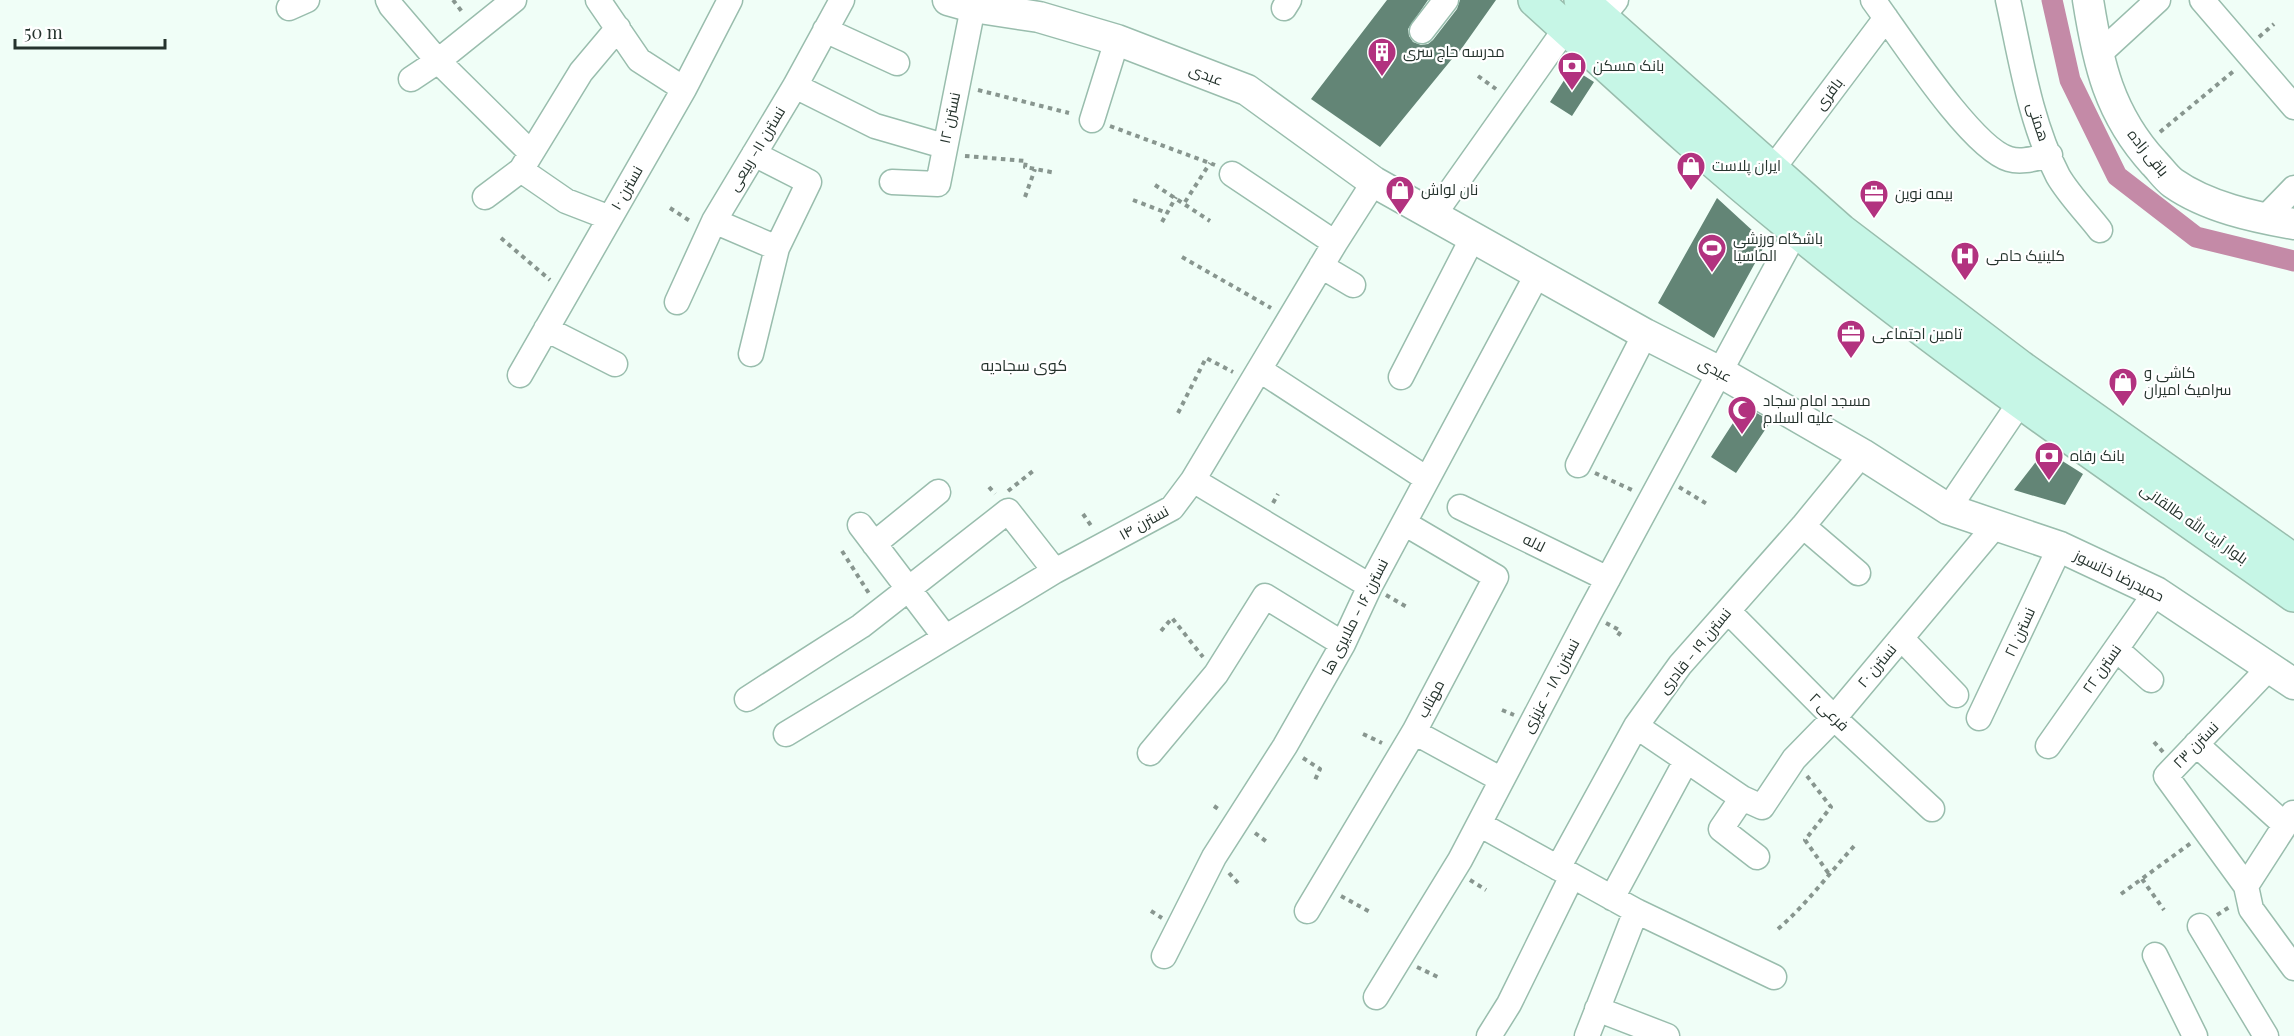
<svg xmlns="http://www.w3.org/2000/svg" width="2294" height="1036" font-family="'Playfair Display',Cairo,serif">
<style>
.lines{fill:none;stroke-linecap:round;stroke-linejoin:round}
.canal{stroke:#c48aa7;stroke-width:21}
.building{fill:#638576}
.minor-casing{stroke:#99bdad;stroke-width:27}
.tertiary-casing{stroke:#99bdad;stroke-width:33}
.secondary-casing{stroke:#99bdad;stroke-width:36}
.path{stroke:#88968f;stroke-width:4;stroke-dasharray:4.5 4.5;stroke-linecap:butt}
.minor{stroke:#fff;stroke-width:24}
.tertiary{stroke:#fff;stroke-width:30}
.secondary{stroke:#c6f6e6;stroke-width:33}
.labels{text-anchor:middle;stroke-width:4.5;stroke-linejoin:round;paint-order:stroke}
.poi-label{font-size:15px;fill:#25332d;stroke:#fff;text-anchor:start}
.street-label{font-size:15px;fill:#25332d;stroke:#fff}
.neighbourhood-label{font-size:16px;fill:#25332d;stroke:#fff}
</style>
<rect width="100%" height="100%" fill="#f0fef7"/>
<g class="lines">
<path class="canal" d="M 2052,0 L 2070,80 L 2117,176 L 2196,237 L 2294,261"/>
</g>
<path class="building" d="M 1387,0 L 1428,0 L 1408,29 L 1409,36 L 1413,42 L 1421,45 L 1428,44 L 1433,40 L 1457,9 L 1460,0 L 1496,0 L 1457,55 L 1456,54 L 1380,147 L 1311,99 Z
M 1572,68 L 1594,82 L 1572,116 L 1550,102 Z
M 1717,198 L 1766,243 L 1714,338 L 1658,303 Z
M 1744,406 L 1771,421 L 1736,473 L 1711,457 Z
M 2045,450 L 2083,474 L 2065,505 L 2014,490 Z"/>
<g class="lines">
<g class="minor-casing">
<path id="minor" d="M 388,0 L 391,6 L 438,61 L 530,152
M 598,0 L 639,60 L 684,89
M 1873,0 C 1899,35 1971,148 2009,159 C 2022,163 2036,158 2050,155
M 2008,0 C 2021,59 2030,122 2058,176 C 2069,195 2087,213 2100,230
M 2202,0 L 2294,107
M 289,8 L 307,0
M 1284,8 L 1289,0
M 1601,18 L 1616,0
M 825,30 L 897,63
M 1422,31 L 1446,0
M 2097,56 L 2158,0
M 411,79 L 438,61 L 514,0
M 795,86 L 875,126 L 944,146
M 1092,120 L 1117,40
M 521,170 L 566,201 L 610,218
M 1771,171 L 1886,18
M 1232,174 L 1335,243
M 892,182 L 938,184 L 973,7
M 485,197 L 521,170 L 581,72 L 618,28
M 1433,216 L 1566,28
M 2264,219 L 2294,188
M 714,221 L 777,248
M 1321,266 L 1353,285
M 677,302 L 714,221 L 795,86 L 842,0
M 546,329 L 615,364
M 751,354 L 777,248 L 809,182 L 754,154
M 1260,370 L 1427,479
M 520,375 L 684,89 L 730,0
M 1401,377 L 1472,239
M 1578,465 L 1645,334
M 1193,480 L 1370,586
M 1460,507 L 1608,579
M 1948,509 L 2021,401
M 860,525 L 945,637
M 1803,526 L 1858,573
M 874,544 L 938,492
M 1728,611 L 1834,718 L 1932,809
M 1901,638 L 1956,695
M 2116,649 L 2151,680
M 747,699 L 861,626 L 1008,511 L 1055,571
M 1979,718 L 2060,547
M 1636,726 L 1742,798 L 1762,807 L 1794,759 L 1834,718 L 1995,526
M 1414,732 L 1502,780
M 786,734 L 1055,571 L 1172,508 L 1193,480 L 1335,243 L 1374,182
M 2196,744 L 2285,825
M 2048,746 L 2156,592
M 1150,753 L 1216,674 L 1265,596 L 1343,644
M 1742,798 L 1721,829 L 1757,857
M 1479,824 L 1636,911 L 1774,977
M 1558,868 L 1636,726 L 1680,665 L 1803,526 L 1862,454
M 2246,886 L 2166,776 L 2270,667
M 2246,886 L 2251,909 L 2294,968
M 2246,886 L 2293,813
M 1612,898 L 1686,761
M 1307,911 L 1414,732 L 1496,577 L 1404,523
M 2200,926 L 2266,1036
M 2155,955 L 2195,1036
M 1164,956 L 1214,857 L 1285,746 L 1343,644 L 1370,586 L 1538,273
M 1376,997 L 1460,860 L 1589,614 L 1796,231
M 1597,1009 L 1667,1036
M 1489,1036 L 1509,1004 L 1572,876
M 1587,1036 L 1636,911"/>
</g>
<g class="tertiary-casing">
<path id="tertiary" d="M 948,0 L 973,7 L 1039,17 L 1117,40 L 1247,90 L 1374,182 L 1645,334 L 1720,372 L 1862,454 L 1948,509 L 2060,547 L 2156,592 L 2294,684
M 2088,0 C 2098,63 2109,114 2154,163 C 2160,169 2166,178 2173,183 C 2207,207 2254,217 2294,224"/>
</g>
<g class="secondary-casing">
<path id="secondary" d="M 1535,0 C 1621,78 1706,158 1797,231 C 1956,361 2126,476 2294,595
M 1581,0 L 1841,231 L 2020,367 L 2294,561"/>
</g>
<path class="path" d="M 453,0 L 463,13
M 2259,37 L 2274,24
M 1478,76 L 1496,89
M 978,90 L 1069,113
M 1110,126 L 1215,165
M 2160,132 L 2235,70
M 965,156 L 1026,161 L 1025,167 L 1056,173
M 1155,185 L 1210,221
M 1025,197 L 1035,169
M 1133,200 L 1167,213
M 1185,202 L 1210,163
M 670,208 L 690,221
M 1162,222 L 1176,197
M 501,238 L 550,280
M 1182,257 L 1271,308
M 1178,413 L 1206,358 L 1233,372
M 1595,473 L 1632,490
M 989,487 L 995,494
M 1679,487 L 1707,504
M 1008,491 L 1033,471
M 1273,503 L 1278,494
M 1083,514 L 1092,527
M 842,551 L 870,595
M 1386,595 L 1407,607
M 1606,623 L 1621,631 L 1617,637
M 1161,631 L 1172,618 L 1203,657
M 1502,710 L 1514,715
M 1363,734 L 1382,743
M 2154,742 L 2163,752
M 1303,758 L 1320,769 L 1315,780
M 1807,776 L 1831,807 L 1805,840 L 1829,874
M 1214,806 L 1221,811
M 1255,833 L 1267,842
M 1229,873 L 1239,884
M 2142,879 L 2164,910
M 1470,880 L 1486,890
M 2121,894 L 2191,843
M 1341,896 L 1372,913
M 1151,911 L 1162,918
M 2217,915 L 2231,906
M 1778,929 C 1807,904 1830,872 1856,844
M 1417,967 L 1440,978"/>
<use href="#minor" class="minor"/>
<use href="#tertiary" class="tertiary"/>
<use href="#secondary" class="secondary"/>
</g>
<defs>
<g id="building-pin" transform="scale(1.5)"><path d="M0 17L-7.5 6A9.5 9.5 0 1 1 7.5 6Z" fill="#b2327f" stroke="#fff"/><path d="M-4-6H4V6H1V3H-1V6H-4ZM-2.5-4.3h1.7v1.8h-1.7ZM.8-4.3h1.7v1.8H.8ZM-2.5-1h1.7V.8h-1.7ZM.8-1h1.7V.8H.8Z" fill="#fff"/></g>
<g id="bank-pin" transform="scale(1.5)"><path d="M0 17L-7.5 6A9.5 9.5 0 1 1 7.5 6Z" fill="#b2327f" stroke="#fff"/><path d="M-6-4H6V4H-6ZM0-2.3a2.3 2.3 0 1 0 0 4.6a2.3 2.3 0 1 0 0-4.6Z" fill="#fff"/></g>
<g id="shop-pin" transform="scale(1.5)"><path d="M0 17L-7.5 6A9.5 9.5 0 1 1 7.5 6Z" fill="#b2327f" stroke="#fff"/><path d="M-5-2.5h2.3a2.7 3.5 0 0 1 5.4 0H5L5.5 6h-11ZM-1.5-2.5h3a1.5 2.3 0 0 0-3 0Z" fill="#fff"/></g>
<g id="office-pin" transform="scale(1.5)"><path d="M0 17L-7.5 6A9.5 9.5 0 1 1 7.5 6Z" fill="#b2327f" stroke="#fff"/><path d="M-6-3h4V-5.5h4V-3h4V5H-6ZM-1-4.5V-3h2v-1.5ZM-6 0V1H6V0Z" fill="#fff"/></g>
<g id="stadium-pin" transform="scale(1.5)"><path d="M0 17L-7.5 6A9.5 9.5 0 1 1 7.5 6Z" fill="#b2327f" stroke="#fff"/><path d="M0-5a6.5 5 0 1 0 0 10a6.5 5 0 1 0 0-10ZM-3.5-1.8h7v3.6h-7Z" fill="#fff"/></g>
<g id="hospital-pin" transform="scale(1.5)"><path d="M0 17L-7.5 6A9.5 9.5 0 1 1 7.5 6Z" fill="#b2327f" stroke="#fff"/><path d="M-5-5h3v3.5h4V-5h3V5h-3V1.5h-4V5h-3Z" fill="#fff"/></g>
<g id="mosque-pin" transform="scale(1.5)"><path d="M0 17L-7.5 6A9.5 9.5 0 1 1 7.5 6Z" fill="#b2327f" stroke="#fff"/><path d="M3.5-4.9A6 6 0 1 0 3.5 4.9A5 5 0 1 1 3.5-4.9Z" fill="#fff"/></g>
</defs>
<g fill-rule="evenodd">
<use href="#building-pin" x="1382" y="52"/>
<use href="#bank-pin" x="1572" y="66"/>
<use href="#shop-pin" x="1691" y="166"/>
<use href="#shop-pin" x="1400" y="190"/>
<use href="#office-pin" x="1874" y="194"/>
<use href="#stadium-pin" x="1712" y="248"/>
<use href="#hospital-pin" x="1965" y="256"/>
<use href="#office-pin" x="1851" y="334"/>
<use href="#shop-pin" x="2123" y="382"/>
<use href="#mosque-pin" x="1742" y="410"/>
<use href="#bank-pin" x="2049" y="456"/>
</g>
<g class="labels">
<g class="poi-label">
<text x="1403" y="57">مدرسه حاج سری</text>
<text x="1593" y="71">بانک مسکن</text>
<text x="1712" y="171">ایران پلاست</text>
<text x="1421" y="195">نان لواش</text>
<text x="1895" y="199">بیمه نوین</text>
<text x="1733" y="244">باشگاه ورزشی<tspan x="1733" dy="17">الماسیا</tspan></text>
<text x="1986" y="261">کلینیک حامی</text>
<text x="1872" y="339">تامین اجتماعی</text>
<text x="2144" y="378">کاشی و<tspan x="2144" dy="17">سرامیک امیران</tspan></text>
<text x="1763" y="406">مسجد امام سجاد<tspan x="1763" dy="17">علیه السلام</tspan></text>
<text x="2070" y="461">بانک رفاه</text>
</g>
<g class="street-label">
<text transform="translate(1206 75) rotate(21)" y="5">عبدی</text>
<text transform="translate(1829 94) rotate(-53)" y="5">باقری</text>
<text transform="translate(950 118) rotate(-78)" y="5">نسترن ۱۲</text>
<text transform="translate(2038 122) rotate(72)" y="5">همتی</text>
<text transform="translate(757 149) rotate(-59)" y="5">نسترن ۱۱- ربیعی</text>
<text transform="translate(2148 153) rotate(51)" y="5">باقی زاده</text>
<text transform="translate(627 188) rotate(-60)" y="5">نسترن ۱۰</text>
<text transform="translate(1715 370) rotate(28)" y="5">عبدی</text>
<text transform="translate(1144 523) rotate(-29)" y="5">نسترن ۱۴</text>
<text transform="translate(2194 524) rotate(35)" y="5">بلوار آیت الله طالقانی</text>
<text transform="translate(1534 543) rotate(26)" y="5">لاله</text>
<text transform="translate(2119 576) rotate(26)" y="5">حمیدرضا خانسوز</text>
<text transform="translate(1355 617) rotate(-63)" y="5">نسترن ۱۶ - ملایری ها</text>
<text transform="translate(2020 632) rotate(-65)" y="5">نسترن ۲۱</text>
<text transform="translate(1695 651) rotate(-51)" y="5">نسترن ۱۹ - قادری</text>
<text transform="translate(1877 666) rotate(-50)" y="5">نسترن ۲۰</text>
<text transform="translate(2102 669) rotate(-55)" y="5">نسترن ۲۲</text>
<text transform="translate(1551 686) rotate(-62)" y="5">نسترن ۱۸ - عزیزی</text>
<text transform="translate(1431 699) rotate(-62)" y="5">مهتاب</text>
<text transform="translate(1829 712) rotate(44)" y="5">فرعی ۲</text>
<text transform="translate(2196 745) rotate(-46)" y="5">نسترن ۲۳</text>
</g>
<g class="neighbourhood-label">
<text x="1024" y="371">کوی سجادیه</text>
</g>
</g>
<path d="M15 39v9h150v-9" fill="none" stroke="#25332d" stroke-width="3"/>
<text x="24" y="39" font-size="18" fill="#25332d" stroke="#ffffff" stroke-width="4.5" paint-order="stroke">50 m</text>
</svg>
